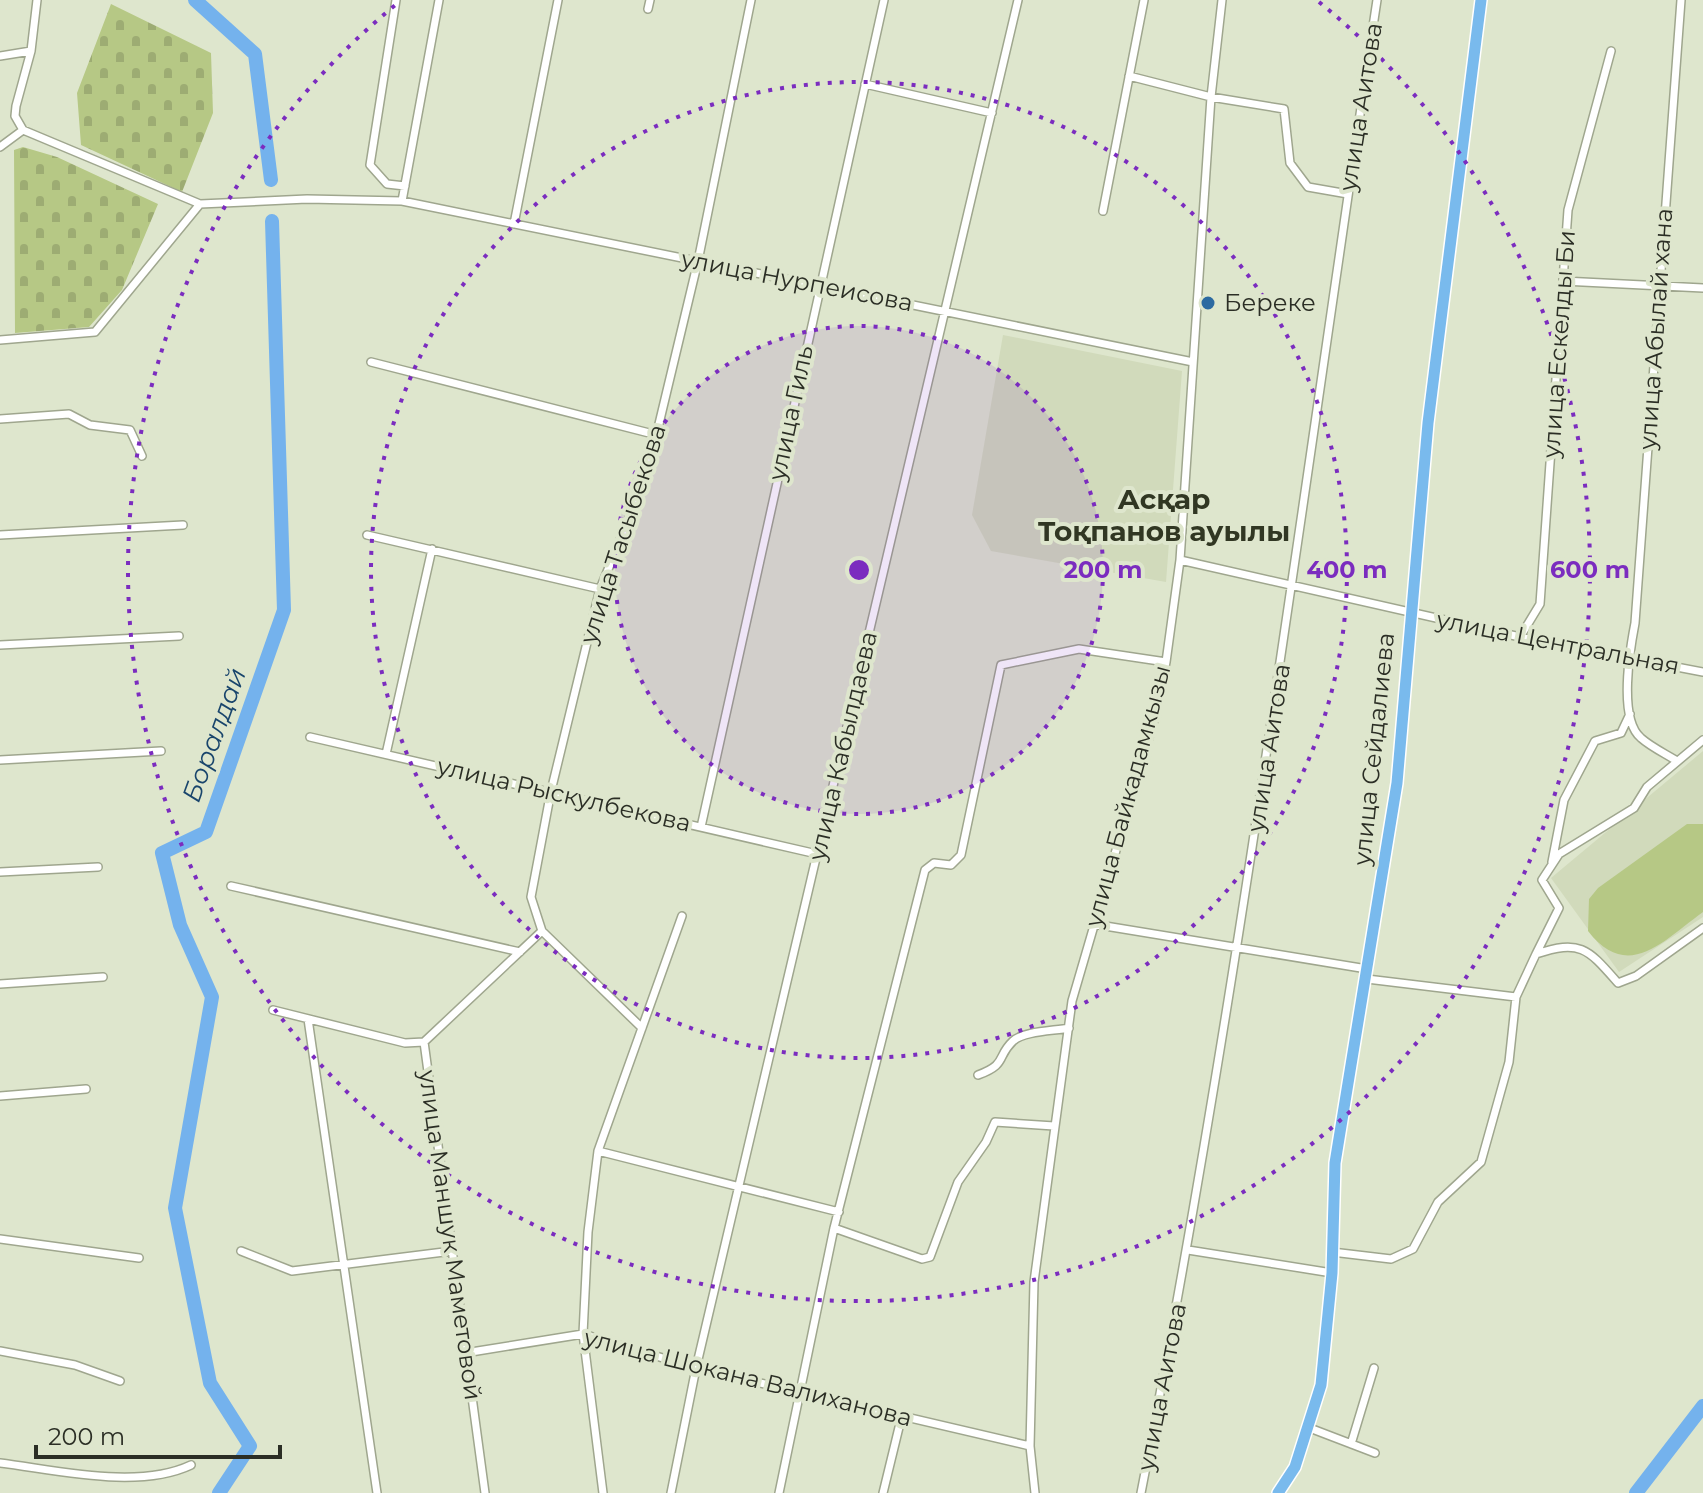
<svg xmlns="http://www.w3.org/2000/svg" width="1703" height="1493" font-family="Montserrat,sans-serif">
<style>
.built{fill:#d1dabb}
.cemetery{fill:url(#cemetery-stones)}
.garden{fill:#b6c885}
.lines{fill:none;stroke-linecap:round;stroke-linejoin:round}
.river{stroke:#74b2ed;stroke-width:14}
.minor-casing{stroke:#9fa68e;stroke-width:10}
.primary-casing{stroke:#fff;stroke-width:14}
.minor{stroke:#fff;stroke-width:7}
.primary{stroke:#79baed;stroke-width:11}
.ring{fill:none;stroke:#7b2cbf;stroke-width:4;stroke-dasharray:4 8}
.poi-dot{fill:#2c6aa1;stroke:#dee6cd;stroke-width:3}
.labels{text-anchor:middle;stroke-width:8;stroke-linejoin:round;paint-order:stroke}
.street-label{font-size:24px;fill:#2b2e25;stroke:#dee6cd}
.poi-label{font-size:24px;fill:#2b2e25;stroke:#dee6cd;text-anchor:start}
.water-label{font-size:26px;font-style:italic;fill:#19456c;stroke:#dee6cd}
.quarter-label{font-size:28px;font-weight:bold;fill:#313723;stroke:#dee6cd}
.centre{fill:#7b2cbf;stroke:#dee6cd;stroke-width:4}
.ring-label{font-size:24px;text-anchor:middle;font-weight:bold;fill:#7b2cbf;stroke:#dee6cd;stroke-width:8;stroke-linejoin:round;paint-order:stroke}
</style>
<defs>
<pattern id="cemetery-stones" width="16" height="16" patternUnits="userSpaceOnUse" patternTransform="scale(2)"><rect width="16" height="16" fill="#b6c885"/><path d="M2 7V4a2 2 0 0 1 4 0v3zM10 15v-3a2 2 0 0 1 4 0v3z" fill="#9dac73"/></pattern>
</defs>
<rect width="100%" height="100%" fill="#dee6cd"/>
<path class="built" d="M 1003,335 L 1182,371 L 1166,582 L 991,551 L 972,515 Z
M 1703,751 L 1703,917 L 1619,972 L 1551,878 Z"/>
<path class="cemetery" d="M 111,4 L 211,53 L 213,113 L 182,192 L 81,145 L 77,93 Z
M 23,147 L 57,157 L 158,204 L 122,290 L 89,327 L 15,333 L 14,150 Z"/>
<path class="garden" d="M 1687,824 L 1703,824 L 1703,912 C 1664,940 1628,983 1588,931 L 1589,899 L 1598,888 Z"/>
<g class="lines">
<path class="river" d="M 195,0 L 255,54 L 271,180
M 219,1493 L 250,1446 L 210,1383 L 175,1208 L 212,997 L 180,925 L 162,853 L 206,832 L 284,610 L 272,221
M 1636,1493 L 1703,1406"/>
<g class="minor-casing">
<path id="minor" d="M 37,0 L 31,51 L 16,106 L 15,116 L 23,130 L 200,204 L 307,199 L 402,201 L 1193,362
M 396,0 L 370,165 L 387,184 L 405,186
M 648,9 L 650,0
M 0,56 L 31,51
M 1129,76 L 1211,97 L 1284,109 L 1290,163 L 1308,187 L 1348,194
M 865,84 L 992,113
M 0,147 L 23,130
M 402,201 L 439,0
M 1103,211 L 1144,0
M 514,224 L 558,0
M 1563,281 L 1703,288
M 0,340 L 95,332 L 200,204
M 371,362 L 657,435
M 0,419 L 69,414 L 90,425 L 130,430 L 142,456
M 0,535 L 183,525
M 367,535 L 600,589
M 1180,560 L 1520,637 L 1703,672
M 1520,637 L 1540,604 L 1568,210 L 1611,51
M 0,645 L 179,636
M 310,737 L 817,854
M 386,754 L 432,549
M 0,760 L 161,751
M 1677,761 C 1666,754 1651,747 1641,738 C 1618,719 1630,649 1635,623 L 1681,0
M 701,827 L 884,0
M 1552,862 L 1564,800 L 1595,741 L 1621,733 L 1630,714
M 0,872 L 98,867
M 231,886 L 520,952
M 1093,924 L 1367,969
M 1536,954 L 1559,908 L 1542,880 L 1559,854 L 1634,808 L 1647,787 L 1703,740
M 1367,979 L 1516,997
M 0,984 L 103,977
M 273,1010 L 405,1043 L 424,1042
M 308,1019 L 377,1493
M 642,1028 L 542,931 L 531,897 L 551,791 L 600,589 L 647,474 L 698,261 L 751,0
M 424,1042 L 485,1493
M 424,1042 L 542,931
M 978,1075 C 1008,1064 996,1057 1013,1041 C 1024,1031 1054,1031 1069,1028
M 0,1096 L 86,1089
M 598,1151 L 839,1212
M 834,1228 L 922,1259 L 930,1257 L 958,1182 L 986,1142 L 995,1122 L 1054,1126
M 0,1239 L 139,1258
M 1188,1250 L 1332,1273
M 241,1251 L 292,1271 L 452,1251
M 1332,1252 L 1391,1259 L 1413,1249 L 1438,1202 L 1481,1162 L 1509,1062 L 1516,997 L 1536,954 C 1581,939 1588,949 1618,983 L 1636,976 L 1703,928
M 0,1351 L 75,1365 L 120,1381
M 465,1353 L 583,1334 L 696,1368 L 1030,1446
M 1307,1427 L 1375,1453
M 1351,1444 L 1374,1368
M 0,1463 C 57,1470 138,1490 191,1465
M 603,1493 L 583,1334 L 588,1232 L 598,1151 L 682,916
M 671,1493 L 696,1368 L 1018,0
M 779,1493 L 834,1228 L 925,870 L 934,863 L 951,865 L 961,855 L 1001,665 L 1079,649 L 1166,662
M 883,1493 L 902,1415
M 1035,1493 L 1030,1446 L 1034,1282 L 1072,1001 L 1154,720 L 1166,662 L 1180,560 L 1211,97 L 1222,0
M 1141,1493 C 1238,998 1302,499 1377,0"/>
</g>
<g class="primary-casing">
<path id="primary" d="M 1278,1493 L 1295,1467 L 1321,1385 L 1332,1273 L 1335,1163 L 1397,783 L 1428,423 L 1481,0"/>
</g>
<use href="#minor" class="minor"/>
<use href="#primary" class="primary"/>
</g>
<circle cx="859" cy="570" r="244" fill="#7b2cbf" fill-opacity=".12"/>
<g class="ring">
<circle cx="859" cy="570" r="244"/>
<circle cx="859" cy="570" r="488"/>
<path d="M1319 2A731 731 0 1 1 399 2"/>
</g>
<circle class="poi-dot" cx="1208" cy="303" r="8"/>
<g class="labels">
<g class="street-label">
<text transform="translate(1361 107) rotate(-81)" y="8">улица Аитова</text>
<text transform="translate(797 281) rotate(11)" y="8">улица Нурпеисова</text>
<text transform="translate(1656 329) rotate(-86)" y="8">улица Абылай хана</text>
<text transform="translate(1559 344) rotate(-86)" y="8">улица Ескелды Би</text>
<text transform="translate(791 413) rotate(-78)" y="8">улица Гиль</text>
<text transform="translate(623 534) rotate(-72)" y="8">улица Тасыбекова</text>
<text transform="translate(1558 643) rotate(11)" y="8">улица Центральная</text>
<text transform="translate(843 746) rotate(-77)" y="8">улица Кабылдаева</text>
<text transform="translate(1269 748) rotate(-81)" y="8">улица Аитова</text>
<text transform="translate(1374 749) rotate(-84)" y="8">улица Сейдалиева</text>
<text transform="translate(564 795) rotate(13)" y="8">улица Рыскулбекова</text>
<text transform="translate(1128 796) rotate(-75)" y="8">улица Байкадамкызы</text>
<text transform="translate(450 1235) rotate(82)" y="8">улица Маншук Маметовой</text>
<text transform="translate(748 1378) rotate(14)" y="8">улица Шокана Валиханова</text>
<text transform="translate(1162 1387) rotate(-79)" y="8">улица Аитова</text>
</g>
<g class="poi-label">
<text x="1224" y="311">Береке</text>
</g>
<g class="water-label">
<text transform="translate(214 735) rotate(-70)" y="9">Боралдай</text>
</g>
<g class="quarter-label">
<text x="1164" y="509">Асқар<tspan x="1164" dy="32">Тоқпанов ауылы</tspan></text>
</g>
</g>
<circle cx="859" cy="570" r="12" class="centre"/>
<g class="ring-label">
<text x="1103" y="578">200 m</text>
<text x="1347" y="578">400 m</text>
<text x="1590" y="578">600 m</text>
</g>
<path d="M36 1445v12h244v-12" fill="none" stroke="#2b2e25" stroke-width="4"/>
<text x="48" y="1445" font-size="24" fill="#2b2e25" stroke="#dee6cd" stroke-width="6" paint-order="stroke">200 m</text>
</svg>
